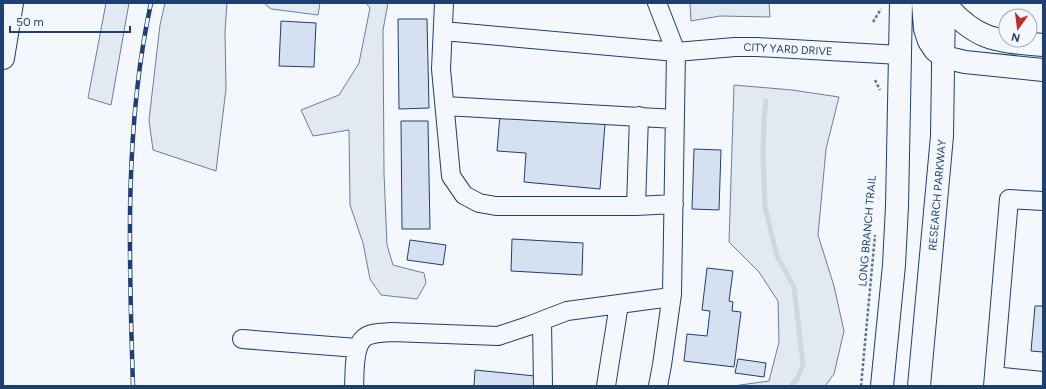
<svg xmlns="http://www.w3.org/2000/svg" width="1046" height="389" font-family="Figtree,sans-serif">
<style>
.green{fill:#e3e9f0;stroke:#687fa3}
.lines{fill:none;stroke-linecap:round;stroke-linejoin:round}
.stream{stroke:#cfd7e4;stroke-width:5}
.building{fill:#d5e0f0;stroke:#1d3f73}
.minor-casing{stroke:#1d3f73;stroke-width:20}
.major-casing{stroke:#1d3f73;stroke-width:24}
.highway-casing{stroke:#1d3f73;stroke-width:24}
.path{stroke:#5e769c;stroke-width:2.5;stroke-dasharray:3 2;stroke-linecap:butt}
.minor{stroke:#f4f7fb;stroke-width:18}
.major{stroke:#f4f7fb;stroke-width:22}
.highway{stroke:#f4f7fb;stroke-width:22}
.rail-casing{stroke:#1d3f73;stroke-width:4.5}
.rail{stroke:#f4f7fb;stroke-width:3;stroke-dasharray:9;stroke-linecap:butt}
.labels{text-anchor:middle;stroke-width:3;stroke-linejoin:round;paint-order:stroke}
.street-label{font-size:11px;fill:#1d3f73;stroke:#f4f7fb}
</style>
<rect width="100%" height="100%" fill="#f4f7fb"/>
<path class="green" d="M 106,3 L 129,3 L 111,105 L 88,98 Z
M 165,3 L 227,3 L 225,32 L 226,89 L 216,171 L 153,150 L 149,120 L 160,25 Z
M 264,3 L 320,3 L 318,15 L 271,9 Z
M 366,3 L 388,3 L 383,30 L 384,173 L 387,245 L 393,265 L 424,273 L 426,283 L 417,299 L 381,295 L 370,279 L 363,243 L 350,205 L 349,130 L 313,136 L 301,110 L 339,95 L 359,63 L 370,8 Z
M 690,3 L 769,3 L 770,17 L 720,16 L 691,21 Z
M 734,85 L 792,90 L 839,97 L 826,149 L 818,235 L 834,286 L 844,331 L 834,374 L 825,386 L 733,386 L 769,381 L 779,342 L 778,301 L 759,272 L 729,242 Z"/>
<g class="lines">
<path class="stream" d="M 766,101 L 764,119 L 763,155 L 765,207 L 777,256 L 794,287 L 803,364 L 798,378 L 791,386"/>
</g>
<path class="building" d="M 398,19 L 427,19 L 429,108 L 399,109 Z
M 281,21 L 316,23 L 314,67 L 279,66 Z
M 500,115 L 605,124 L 600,189 L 524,182 L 526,153 L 497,151 Z
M 401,121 L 428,121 L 430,229 L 402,229 Z
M 694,149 L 721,150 L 719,210 L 692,209 Z
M 512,239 L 583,243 L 582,275 L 511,271 Z
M 410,240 L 446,245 L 443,265 L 407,260 Z
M 707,268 L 733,271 L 729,301 L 733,302 L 732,311 L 741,312 L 734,367 L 684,361 L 687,334 L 707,336 L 710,311 L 702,310 Z
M 1035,306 L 1043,306 L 1043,352 L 1031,351 Z
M 738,359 L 766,363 L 764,377 L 735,373 Z
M 475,370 L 535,376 L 534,386 L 474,386 Z"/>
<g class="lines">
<g class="minor-casing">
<path id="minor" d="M 444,3 L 441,69 L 451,176 L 464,195 L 479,203 L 496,206 L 636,206 L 674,204
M 657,3 L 676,52 L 672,294 L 662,365 L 658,386
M 443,31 L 676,52 L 735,47 L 757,47 L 900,55
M 445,106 L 675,119
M 636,206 L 639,116
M 542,321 L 543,386
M 242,339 L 357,348
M 994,376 L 1043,381
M 354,386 C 355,373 353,347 364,338 C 371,332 383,333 392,332 L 498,336 L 528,326 L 567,311 L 671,297
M 606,386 L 619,304
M 993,386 L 1009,199 L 1043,201"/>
</g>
<g class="major-casing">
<path id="major" d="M 923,3 L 925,29 L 929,41 L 935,50 L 944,57 L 965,62 L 1043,70
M 944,3 C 977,41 996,41 1043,45
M 882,386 L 894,265 L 897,206 L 901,3
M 919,386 L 942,136 L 944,3"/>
</g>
<g class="highway-casing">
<path id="highway" d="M 3,58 L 12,3"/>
</g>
<path class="path" d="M 873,22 L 881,9
M 875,80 L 880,90
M 861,386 L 875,235"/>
<use href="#minor" class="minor"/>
<use href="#major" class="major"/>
<use href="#highway" class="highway"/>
<g class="rail-casing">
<path id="rail" d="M 133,386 C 129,261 124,126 151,3"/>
</g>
<use href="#rail" class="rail"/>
</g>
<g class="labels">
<g class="street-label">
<text transform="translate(788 49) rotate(3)" y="4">CITY YARD DRIVE</text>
<text transform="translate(937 195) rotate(-85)" y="4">RESEARCH PARKWAY</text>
<text transform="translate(867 231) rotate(-85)" y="4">LONG BRANCH TRAIL</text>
</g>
</g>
<rect width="1046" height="389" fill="none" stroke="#1d3f73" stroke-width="8"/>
<g transform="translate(1018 28) rotate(194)"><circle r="19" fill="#f4f7fb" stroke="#9eadc5"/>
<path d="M0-3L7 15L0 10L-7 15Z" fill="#c62828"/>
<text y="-6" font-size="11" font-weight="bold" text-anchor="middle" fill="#1d3f73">N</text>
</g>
<path d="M10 26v6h120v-6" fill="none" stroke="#1d3f73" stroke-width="2"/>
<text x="16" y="26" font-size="12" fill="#1d3f73" stroke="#f4f7fb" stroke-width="3" paint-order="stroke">50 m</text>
</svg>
